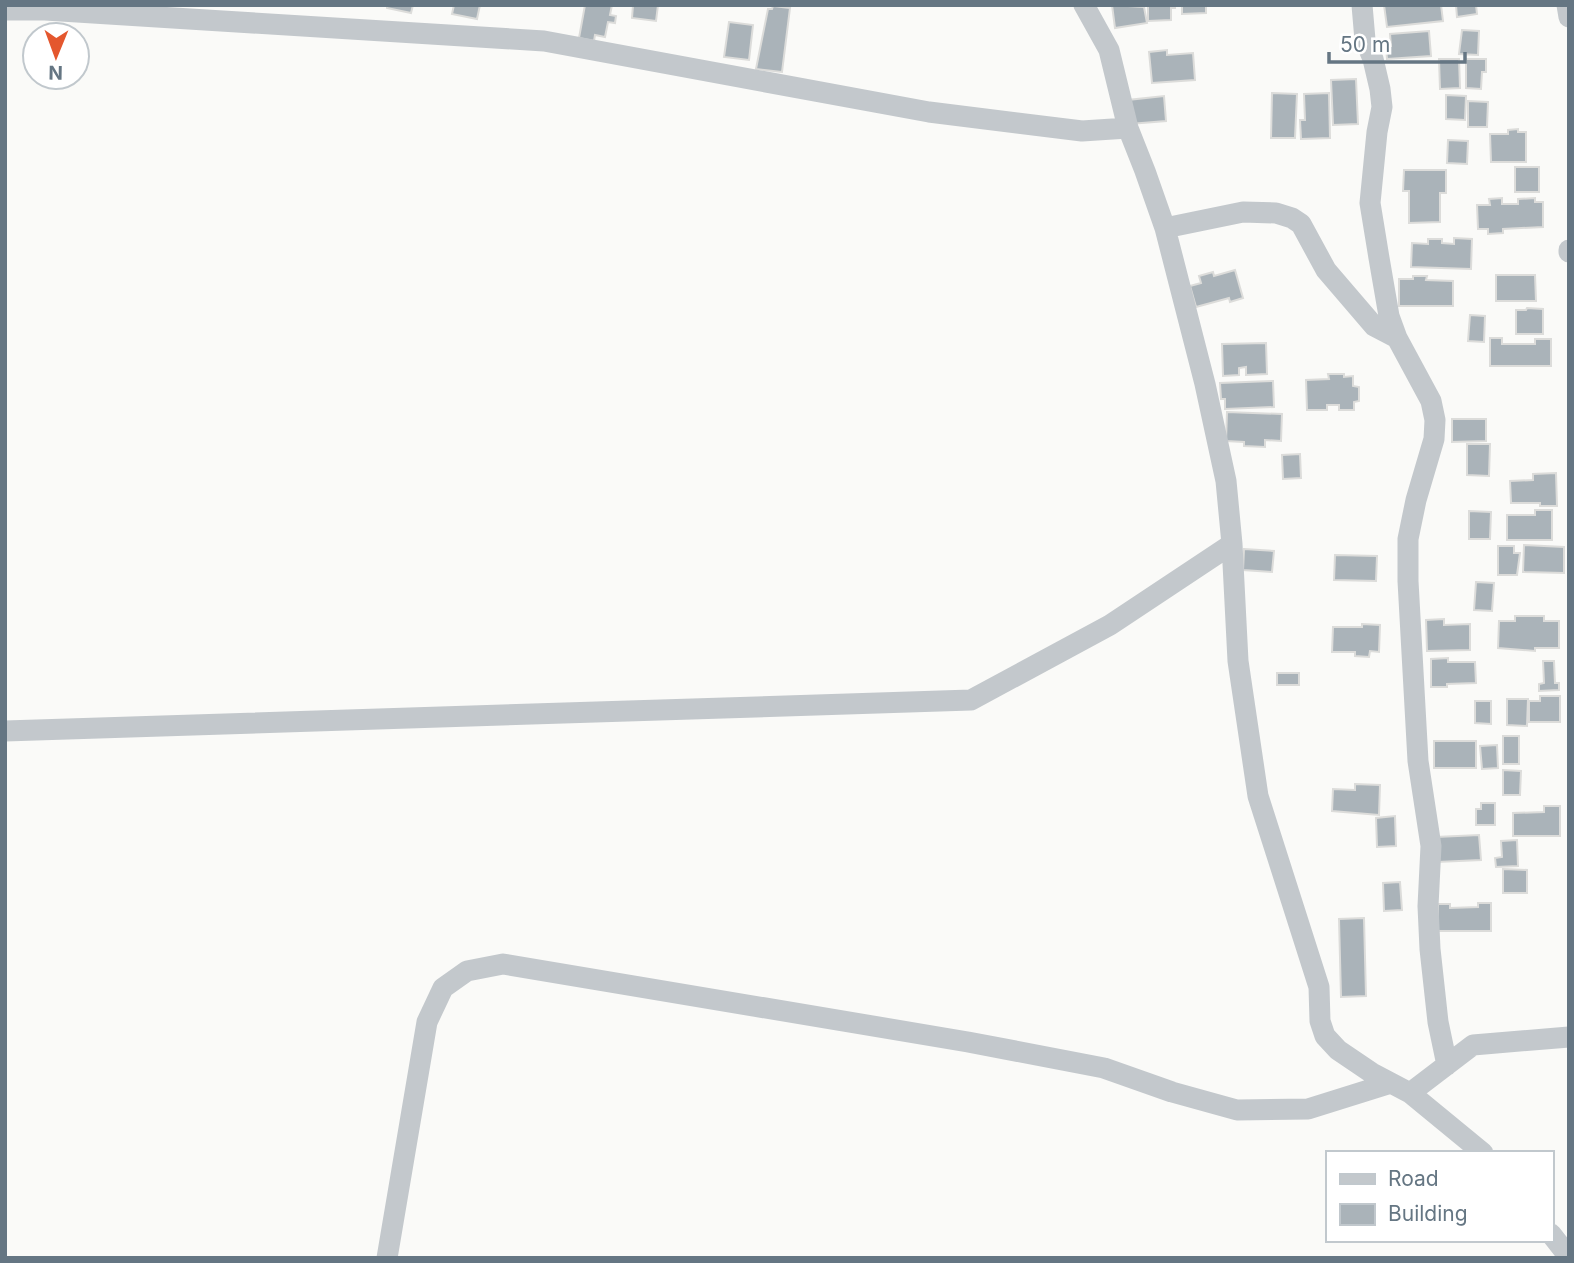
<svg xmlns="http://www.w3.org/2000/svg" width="1574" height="1263" font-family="Inter,sans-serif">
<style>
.building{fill:#aab3b9;stroke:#dcdcda;stroke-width:2}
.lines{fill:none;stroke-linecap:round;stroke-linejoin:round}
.street{stroke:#c3c8cc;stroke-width:21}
</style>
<rect width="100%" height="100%" fill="#fafaf8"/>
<path class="building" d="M 387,5 L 413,5 L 411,13 L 387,8 Z
M 454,5 L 480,5 L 477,19 L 452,14 Z
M 585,5 L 612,5 L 610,15 L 616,16 L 615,23 L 608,22 L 605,37 L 595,35 L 594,41 L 579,38 Z
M 633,5 L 658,5 L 656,21 L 632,18 Z
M 1112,5 L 1144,7 L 1147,23 L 1115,28 Z
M 1148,5 L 1175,5 L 1175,8 L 1171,8 L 1171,20 L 1148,21 Z
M 1182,5 L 1206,5 L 1206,13 L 1182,14 Z
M 1384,5 L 1441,5 L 1443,21 L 1387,27 Z
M 1456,5 L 1476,5 L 1477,14 L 1457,17 Z
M 773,6 L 790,8 L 782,72 L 756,69 L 768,9 L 772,9 Z
M 729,22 L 753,25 L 749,60 L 724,57 Z
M 1462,30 L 1479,31 L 1478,55 L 1459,54 Z
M 1429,31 L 1431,56 L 1387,59 L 1386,46 L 1391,46 L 1390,34 Z
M 1167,50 L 1167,55 L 1193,53 L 1195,80 L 1152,83 L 1149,52 Z
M 1439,59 L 1459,59 L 1460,88 L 1440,89 Z
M 1466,59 L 1486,59 L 1486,72 L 1482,72 L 1481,89 L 1466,88 Z
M 1356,79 L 1358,124 L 1333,125 L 1331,80 Z
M 1272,93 L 1297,94 L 1295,138 L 1271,138 Z
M 1329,93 L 1330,138 L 1301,139 L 1300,120 L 1305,120 L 1304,94 Z
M 1446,95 L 1466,96 L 1465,120 L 1446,119 Z
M 1164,96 L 1166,121 L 1130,124 L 1128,100 Z
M 1468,101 L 1488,102 L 1487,127 L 1468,127 Z
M 1518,129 L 1518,132 L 1526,132 L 1526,162 L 1491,162 L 1490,134 L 1508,134 L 1508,130 Z
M 1448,140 L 1468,141 L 1467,164 L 1447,163 Z
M 1515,167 L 1539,167 L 1539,192 L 1515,192 Z
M 1404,170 L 1446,170 L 1446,193 L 1440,193 L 1440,222 L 1409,223 L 1409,191 L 1403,191 Z
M 1502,198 L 1502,204 L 1518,204 L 1518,199 L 1535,198 L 1535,202 L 1543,202 L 1543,227 L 1503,229 L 1503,233 L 1488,234 L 1488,229 L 1478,229 L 1477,205 L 1490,205 L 1489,199 Z
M 1454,238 L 1472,239 L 1471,269 L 1411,267 L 1412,243 L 1428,244 L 1428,239 L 1442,239 L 1442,243 L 1454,244 Z
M 1235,270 L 1243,298 L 1230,302 L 1229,298 L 1196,307 L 1190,286 L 1201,283 L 1199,276 L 1213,272 L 1214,276 Z
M 1496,275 L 1535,275 L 1536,301 L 1496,301 Z
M 1413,276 L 1427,276 L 1426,280 L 1453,281 L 1453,306 L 1399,306 L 1399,279 L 1413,279 Z
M 1527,308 L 1543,309 L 1543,334 L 1516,334 L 1516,310 L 1526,310 Z
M 1470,315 L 1485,316 L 1484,342 L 1468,341 Z
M 1490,338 L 1502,338 L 1502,344 L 1535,344 L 1535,339 L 1551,339 L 1551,366 L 1490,366 Z
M 1266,343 L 1267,374 L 1246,375 L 1246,367 L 1239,368 L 1239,375 L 1223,376 L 1222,344 Z
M 1328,374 L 1344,374 L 1344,377 L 1353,376 L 1353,386 L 1359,387 L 1359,401 L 1354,402 L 1354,410 L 1339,410 L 1339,405 L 1327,405 L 1327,410 L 1307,410 L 1306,380 L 1329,379 Z
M 1273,381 L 1274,407 L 1225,409 L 1225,399 L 1221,399 L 1220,383 Z
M 1227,412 L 1282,414 L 1281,441 L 1265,440 L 1265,447 L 1244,446 L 1244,442 L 1226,441 Z
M 1452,419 L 1486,419 L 1486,441 L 1452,442 Z
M 1467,444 L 1490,444 L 1489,476 L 1467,475 Z
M 1300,454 L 1301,478 L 1283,479 L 1282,455 Z
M 1556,473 L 1557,506 L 1540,506 L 1540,503 L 1511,503 L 1510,481 L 1533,480 L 1533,474 Z
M 1535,510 L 1552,510 L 1552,540 L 1507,540 L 1507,515 L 1535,515 Z
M 1469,511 L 1491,512 L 1490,539 L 1469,539 Z
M 1524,545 L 1564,547 L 1564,573 L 1523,572 Z
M 1498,546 L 1514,546 L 1514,553 L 1520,553 L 1517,575 L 1498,575 Z
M 1244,549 L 1274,551 L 1272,572 L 1243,570 Z
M 1335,555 L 1377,556 L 1376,581 L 1334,580 Z
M 1476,582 L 1494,583 L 1492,611 L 1474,610 Z
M 1515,616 L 1544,616 L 1544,621 L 1559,621 L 1559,648 L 1535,648 L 1535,651 L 1498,648 L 1499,621 L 1515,621 Z
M 1444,619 L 1444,625 L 1470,624 L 1470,650 L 1427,651 L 1426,620 Z
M 1362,624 L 1380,625 L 1379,652 L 1370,651 L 1369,657 L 1355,656 L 1355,652 L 1332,652 L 1333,627 L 1362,627 Z
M 1448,658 L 1448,662 L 1475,662 L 1476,683 L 1447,684 L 1447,687 L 1431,687 L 1431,659 Z
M 1543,661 L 1554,661 L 1555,683 L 1559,683 L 1559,690 L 1539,691 L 1539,684 L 1544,683 Z
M 1277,673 L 1299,673 L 1299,685 L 1277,685 Z
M 1540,696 L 1560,696 L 1560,722 L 1529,722 L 1529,701 L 1540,701 Z
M 1507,699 L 1528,699 L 1527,726 L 1507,725 Z
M 1475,701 L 1491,701 L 1491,724 L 1475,723 Z
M 1503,736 L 1519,736 L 1519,764 L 1503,764 Z
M 1434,741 L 1476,741 L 1476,768 L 1434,768 Z
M 1497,745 L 1498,768 L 1482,769 L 1480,746 Z
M 1503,770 L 1521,771 L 1520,795 L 1503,795 Z
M 1355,784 L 1380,785 L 1379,815 L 1332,811 L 1333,789 L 1355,790 Z
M 1481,803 L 1495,803 L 1495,825 L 1476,825 L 1476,809 L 1481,809 Z
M 1544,806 L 1560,806 L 1560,836 L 1513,836 L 1513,813 L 1544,812 Z
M 1395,816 L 1396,846 L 1377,847 L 1376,818 Z
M 1479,835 L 1481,860 L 1437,862 L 1436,837 Z
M 1517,840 L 1518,866 L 1496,867 L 1495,858 L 1502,857 L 1501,841 Z
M 1503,869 L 1527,870 L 1527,893 L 1503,893 Z
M 1400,882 L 1402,910 L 1384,911 L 1383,883 Z
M 1478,903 L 1491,903 L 1491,931 L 1438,931 L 1438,904 L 1450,904 L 1450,908 L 1478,907 Z
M 1364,918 L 1366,996 L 1341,997 L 1339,919 Z"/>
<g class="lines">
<path class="street" d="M 1084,5 L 1109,50 L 1128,128 L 1145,171 L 1165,228 L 1205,384 L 1226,481 L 1232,544 L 1238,661 L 1258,796 L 1319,987 L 1320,1021 L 1325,1036 L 1338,1050 L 1372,1073 L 1410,1093 L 1483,1153
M 1362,5 L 1365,40 L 1373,59 L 1380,89 L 1382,107 L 1377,132 L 1370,203 L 1379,258 L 1389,316 L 1397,338 L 1431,401 L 1435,420 L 1434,439 L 1416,500 L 1408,539 L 1408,581 L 1418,761 L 1431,846 L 1428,906 L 1430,949 L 1438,1022 L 1447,1065
M 1567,5 L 1569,17
M 5,10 L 45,10 L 544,41 L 929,112 L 1082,131 L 1128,128
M 1165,228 L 1243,212 L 1276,213 L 1292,218 L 1301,224 L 1326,270 L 1374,326 L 1397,338
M 1569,250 L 1569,252
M 5,731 L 971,700 L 1110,625 L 1232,544
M 1410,1093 L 1473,1045 L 1569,1037
M 1551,1234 L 1569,1257
M 387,1258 L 427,1022 L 443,988 L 467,971 L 503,964 L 968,1042 L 1104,1068 L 1172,1092 L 1237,1110 L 1308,1109 L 1391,1083"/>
</g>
<rect width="1574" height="1263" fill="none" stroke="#657683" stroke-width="14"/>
<rect x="1326" y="1151" width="228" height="91" fill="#ffffff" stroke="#c1c8cd" stroke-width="2"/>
<rect x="1340" y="1174" width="35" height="10" fill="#c3c8cc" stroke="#c1c8cd" stroke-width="2"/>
<text x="1388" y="1186" font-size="21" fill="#657683">Road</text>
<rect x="1340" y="1204" width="35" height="21" fill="#aab3b9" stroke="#c1c8cd" stroke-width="2"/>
<text x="1388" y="1221" font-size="21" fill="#657683">Building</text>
<g transform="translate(56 56) rotate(181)"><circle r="33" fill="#ffffff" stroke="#c1c8cd" stroke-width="2"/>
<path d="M0-5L12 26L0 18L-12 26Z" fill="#e4572e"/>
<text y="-10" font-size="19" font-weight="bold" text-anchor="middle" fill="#657683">N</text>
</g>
<path d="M1329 52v10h136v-10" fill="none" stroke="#657683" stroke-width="3.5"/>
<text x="1340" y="52" font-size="21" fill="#657683" stroke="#ffffff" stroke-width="5" paint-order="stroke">50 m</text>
</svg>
